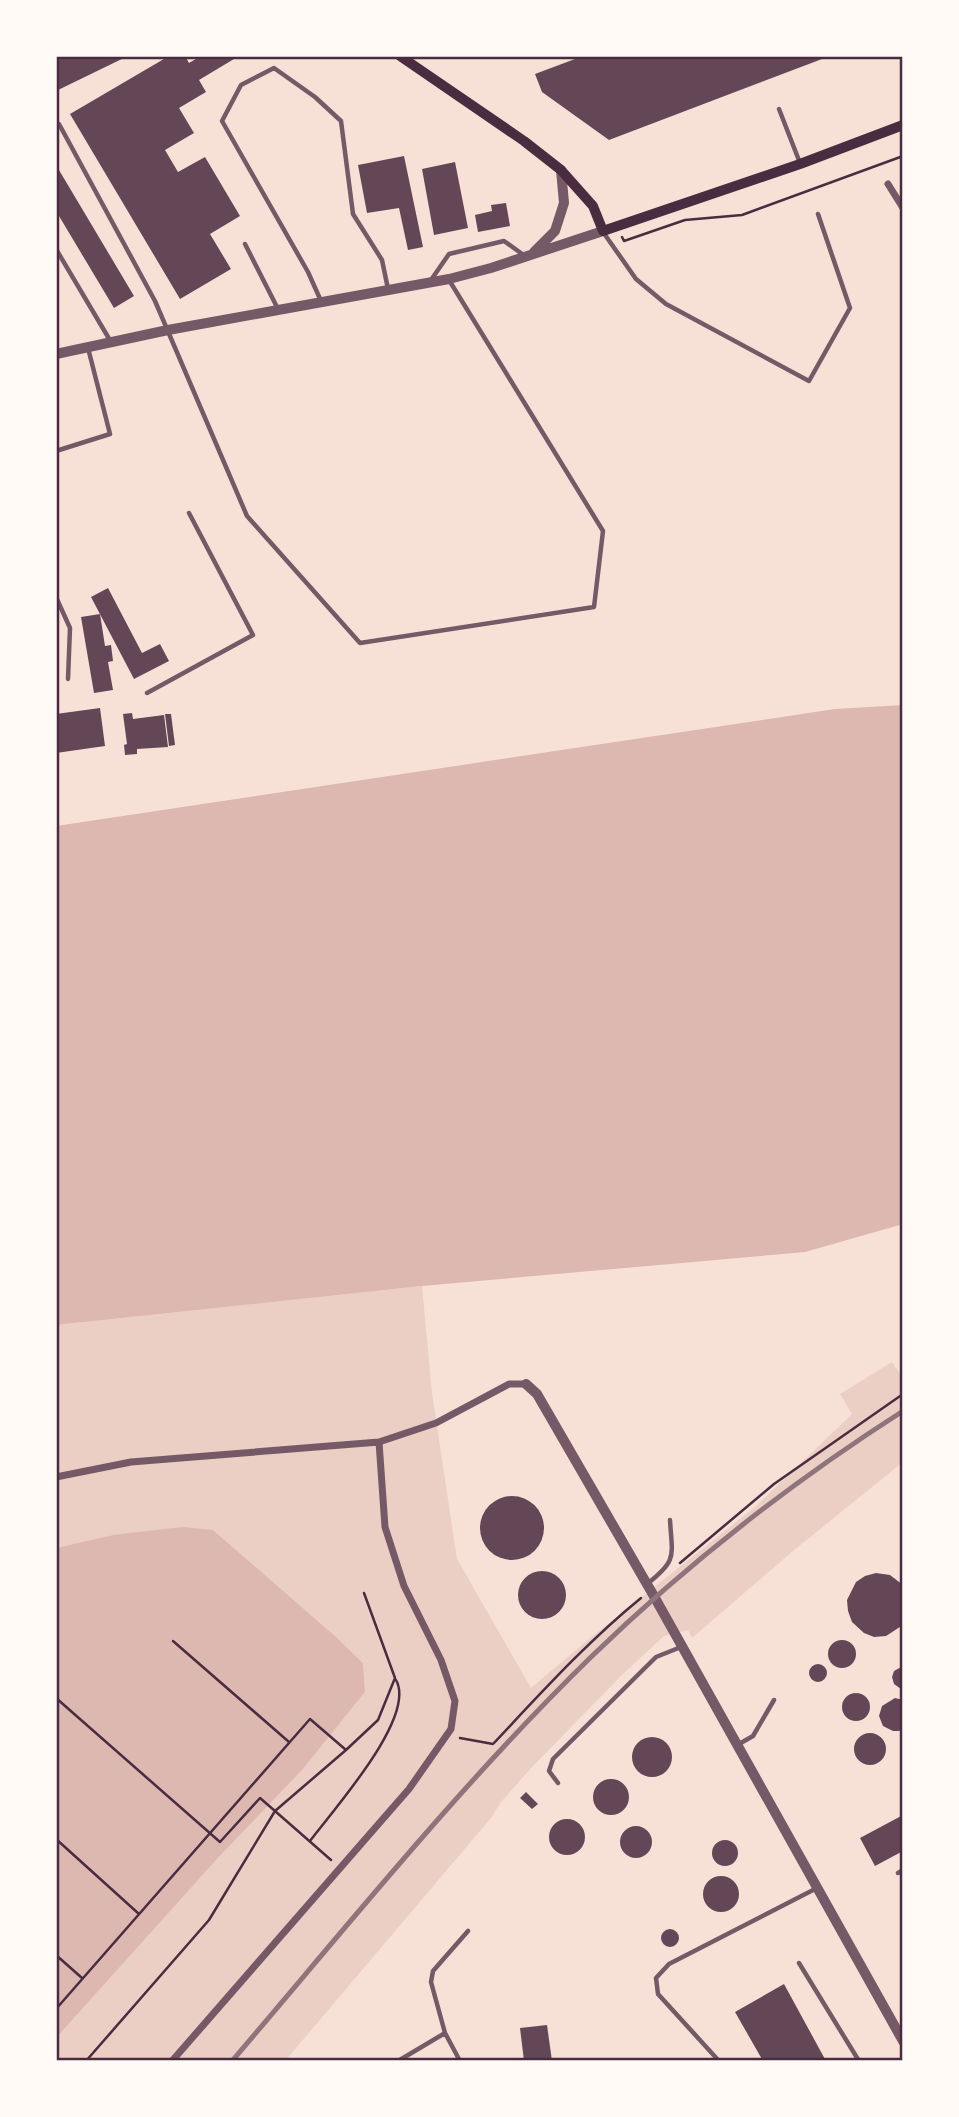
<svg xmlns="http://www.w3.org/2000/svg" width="959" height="2117" font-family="'Space Grotesk',sans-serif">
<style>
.green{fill:#ebcfc5}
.water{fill:#dcb8b0}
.building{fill:#644757}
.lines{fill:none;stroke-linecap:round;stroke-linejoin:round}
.path{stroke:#4a2c40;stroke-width:2.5}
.service{stroke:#755966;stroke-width:4.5}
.minor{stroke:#755966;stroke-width:7}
.tertiary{stroke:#755966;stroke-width:10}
.secondary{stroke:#4a2c40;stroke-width:10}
.rail{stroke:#8f747c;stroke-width:5}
.neatline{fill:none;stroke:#4a2c40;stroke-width:2.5}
</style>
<rect width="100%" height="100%" fill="#f7e1d7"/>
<path class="green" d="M 422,1286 L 432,1393 L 457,1559 L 531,1688 L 589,1639 L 755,1507 L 852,1414 L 840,1394 L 892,1362 L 903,1378 L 903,1462 L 793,1551 L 692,1638 L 688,1630 L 664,1636 L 622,1675 L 533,1766 L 501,1802 L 491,1818 L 285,2061 L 56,2061 L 56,2038 L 217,1859 L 303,1769 L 365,1692 L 363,1663 L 335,1636 L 213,1530 L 113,1535 L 56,1548 L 56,1325 Z"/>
<path class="water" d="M 903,705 L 903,1224 L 805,1252 L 422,1286 L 56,1325 L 56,826 L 835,709 Z
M 182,1527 L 213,1530 L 335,1636 L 363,1663 L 365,1692 L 303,1769 L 217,1859 L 56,2038 L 56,1548 L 113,1535 Z"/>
<path class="building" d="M 56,56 L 128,56 L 56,91 Z
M 169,56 L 185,56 L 189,63 L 201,56 L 239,56 L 199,80 L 206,92 L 179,108 L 194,133 L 165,150 L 178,172 L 205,157 L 240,216 L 210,234 L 231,269 L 180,299 L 70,114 Z
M 583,56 L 830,56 L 609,140 L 542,92 L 535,74 Z
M 404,156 L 423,247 L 408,250 L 399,208 L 367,213 L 358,165 Z
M 455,162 L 468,228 L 434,235 L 422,169 Z
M 56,165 L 134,296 L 114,308 L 56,211 Z
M 506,203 L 510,226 L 478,232 L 475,215 L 492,211 L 491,205 Z
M 108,588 L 142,653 L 160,644 L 169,661 L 134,679 L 91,597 Z
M 100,614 L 105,646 L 111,645 L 113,661 L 108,662 L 113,690 L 94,693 L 81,617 Z
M 100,708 L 105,746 L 56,753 L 56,714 Z
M 132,713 L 133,719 L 164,715 L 168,747 L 137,749 L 137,754 L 125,755 L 124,745 L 127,744 L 123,714 Z
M 165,714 L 171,714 L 175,745 L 169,746 Z
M480 1528a32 32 0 1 1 64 0a32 32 0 1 1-64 0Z
M518 1595a24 24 0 1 1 48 0a24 24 0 1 1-48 0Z
M 876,1573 L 890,1575 L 903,1585 L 903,1625 L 886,1636 L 874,1637 L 864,1633 L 852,1622 L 848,1611 L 847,1600 L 856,1582 L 865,1576 Z
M828 1654a14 14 0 1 1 28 0a14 14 0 1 1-28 0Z
M809 1673a9 9 0 1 1 18 0a9 9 0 1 1-18 0Z
M 903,1666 L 903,1689 L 901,1689 L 894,1684 L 892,1677 L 894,1671 Z
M842 1707a14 14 0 1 1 28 0a14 14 0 1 1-28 0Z
M 895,1698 L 903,1700 L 903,1729 L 899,1731 L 893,1731 L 883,1726 L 879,1716 L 882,1706 Z
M854 1749a16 16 0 1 1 32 0a16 16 0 1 1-32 0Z
M632 1757a20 20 0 1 1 40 0a20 20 0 1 1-40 0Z
M593 1797a18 18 0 1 1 36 0a18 18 0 1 1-36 0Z
M 526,1792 L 538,1804 L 532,1809 L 520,1798 Z
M 903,1815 L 903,1851 L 875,1866 L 860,1838 Z
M549 1837a18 18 0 1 1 36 0a18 18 0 1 1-36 0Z
M620 1842a16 16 0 1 1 32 0a16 16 0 1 1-32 0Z
M712 1853a13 13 0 1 1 26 0a13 13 0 1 1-26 0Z
M703 1894a18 18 0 1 1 36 0a18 18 0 1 1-36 0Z
M661 1938a9 9 0 1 1 18 0a9 9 0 1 1-18 0Z
M 784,1984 L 826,2061 L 763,2061 L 735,2012 Z
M 547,2025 L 552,2061 L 524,2061 L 520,2028 Z"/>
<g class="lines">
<path class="path" d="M 622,237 L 624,241 L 685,220 L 742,215 L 903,156
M 680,1563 L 774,1484 L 903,1394
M 173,1641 L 289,1742
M 56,1698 L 220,1842 L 260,1798 L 275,1811 L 209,1920 L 86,2061
M 460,1738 L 493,1744 C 541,1693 587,1642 641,1598
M 56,1839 L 139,1914
M 310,1841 C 333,1810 417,1717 396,1680
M 331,1860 L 275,1811 L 346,1750
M 56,1955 L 82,1978
M 56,2009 L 310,1719 L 346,1750 L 378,1720 L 395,1678 L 364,1593"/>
<path class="service" d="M 779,109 L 800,163
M 59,124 L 155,301 L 247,516 L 360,643 L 594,607 L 603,531 L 449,280
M 603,232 L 636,279 L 666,304 L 809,381 L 850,308 L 818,214
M 245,244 L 278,309
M 56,249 L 111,342
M 431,280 L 449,254 L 504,241 L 525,256
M 321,301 L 308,272 L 222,121 L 241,85 L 274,68 L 315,97 L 341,121 L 353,214 L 382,260 L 388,289
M 56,451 L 110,434 L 88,348
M 56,597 L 70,628 L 68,679
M 147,693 L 253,635 L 189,513
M 647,1584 C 678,1560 672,1556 670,1520
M 739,1744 L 753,1736 L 774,1700
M 558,1783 L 549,1771 L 553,1759 L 656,1657 L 681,1647
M 898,1873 L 903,1870
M 799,1963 L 859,2061
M 445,2033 L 431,1982 L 433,1971 L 468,1931
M 398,2061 L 445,2033 L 460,2061
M 719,2061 L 658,1994 L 656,1978 L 669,1964 L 817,1888
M 900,2061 L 903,2059"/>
<path class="minor" d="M 888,184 L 903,208
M 56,1477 L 131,1462 L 379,1442 L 436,1423 L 509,1384 L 526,1384
M 172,2061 L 409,1789 L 451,1729 L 455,1701 L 441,1660 L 404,1586 L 385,1527 L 379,1442"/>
<path class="tertiary" d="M 534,252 L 555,231 L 564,203 L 561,170
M 56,354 L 168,330 L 449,279 L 491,268 L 603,231
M 526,1384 L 537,1394 L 655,1598 L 903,2041"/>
<path class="secondary" d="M 400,56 L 524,141 L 561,170 L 593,206 L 603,231 L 800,164 L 903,125"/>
<path class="rail" d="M 232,2061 C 349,1924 462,1783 591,1657 C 686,1565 792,1482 903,1411"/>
</g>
<rect width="959" height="2117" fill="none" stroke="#fffaf5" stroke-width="116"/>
<rect x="58" y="58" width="843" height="2001" class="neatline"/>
</svg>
